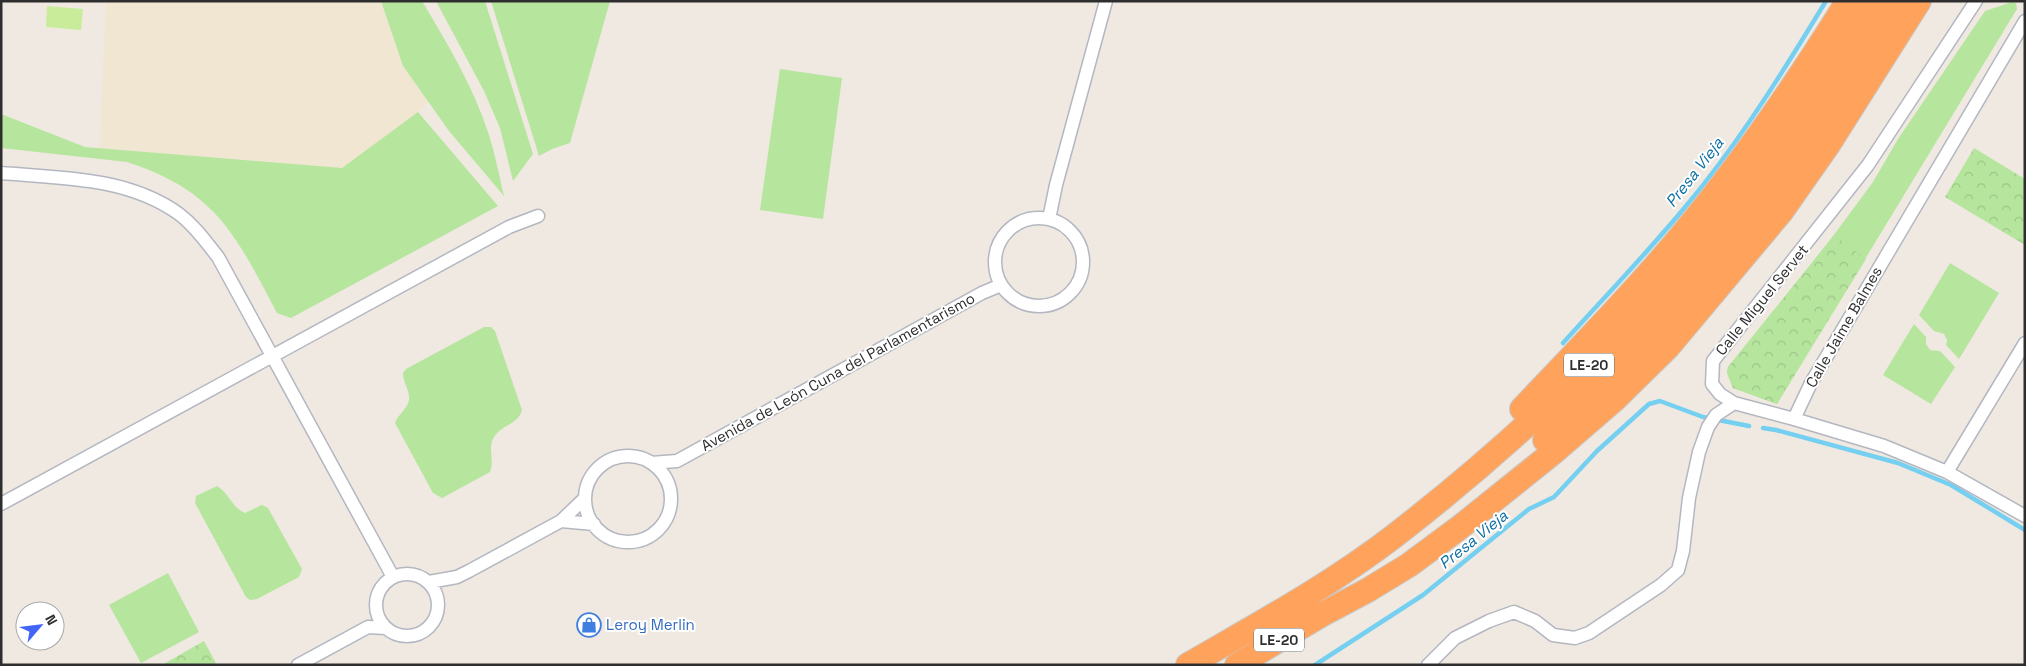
<svg xmlns="http://www.w3.org/2000/svg" width="2026" height="666" font-family="'Space Grotesk',sans-serif">
<style>
.education{fill:#f0e6d1}
.grass{fill:#b6e59e}
.forest{fill:url(#forest-crowns)}
.pitch{fill:#c9ec9a}
.lines{fill:none;stroke-linecap:round;stroke-linejoin:round}
.stream{stroke:#75cff0;stroke-width:4.5}
.street-casing{stroke:#b4b7c1;stroke-width:15}
.highway-casing{stroke:#c9c9c9;stroke-width:26}
.street{stroke:#fff;stroke-width:12}
.highway{stroke:#ffa35c;stroke-width:24}
.labels{text-anchor:middle;stroke-width:4;stroke-linejoin:round;paint-order:stroke}
.shield{fill:#fff;stroke:#6d6d6d;stroke-width:1}
.shield-label{font-size:14px;font-weight:bold;fill:#2e2e2e}
.street-label{font-size:15px;fill:#2e2e2e;stroke:#fff}
.shop-label{font-size:15px;fill:#366cbe;stroke:#fff;text-anchor:start}
.water-label{font-size:16px;font-style:italic;fill:#0d6fa3;stroke:#fff}
</style>
<defs>
<pattern id="forest-crowns" width="20" height="18" patternUnits="userSpaceOnUse" patternTransform="scale(1.25)"><rect width="20" height="18" fill="#b6e59e"/><path d="M2 6a3 3 0 1 1 6 0M12 15a3 3 0 1 1 6 0" fill="none" stroke="#9dc588"/></pattern>
</defs>
<rect width="100%" height="100%" fill="#efe9e1"/>
<path class="education" d="M 106,1 L 381,1 L 403,66 L 428,102 L 422,109 L 342,168 L 100,148 Z"/>
<path class="grass" d="M 381,1 L 422,1 C 447,43 473,86 488,132 C 495,153 499,175 504,196 L 449,131 L 403,66 Z
M 436,1 L 485,1 L 533,154 L 513,181 L 500,128 L 484,91 Z
M 491,1 L 610,1 L 570,143 L 552,149 L 539,156 Z
M 2012,2 L 2016,3 L 2017,9 L 1777,404 L 1733,388 L 1727,373 L 1728,367 L 1819,255 L 1873,182 L 1898,139 L 1985,11 Z
M 780,69 L 842,78 L 823,219 L 760,210 Z
M 418,112 L 498,206 L 291,318 L 277,313 C 236,236 217,191 127,162 L 1,148 L 1,114 L 85,147 L 342,168 Z
M 1950,263 L 1999,293 L 1959,359 L 1946,345 L 1947,340 L 1944,334 L 1934,331 L 1919,315 Z
M 1914,324 L 1926,337 L 1926,344 L 1930,350 L 1940,351 L 1955,367 L 1931,404 L 1883,375 Z
M 484,327 L 491,327 L 495,331 L 522,410 C 518,425 502,424 494,437 C 487,448 495,460 490,472 L 442,498 L 433,493 L 395,423 C 398,414 407,410 409,400 C 410,390 403,383 403,373 L 406,369 Z
M 217,486 C 229,493 232,508 245,513 L 262,505 L 268,508 L 302,569 L 299,577 L 257,599 L 250,600 L 246,597 L 195,503 L 196,496 Z
M 168,573 L 199,632 L 141,663 L 109,605 Z"/>
<path class="forest" d="M 1974,148 L 2025,179 L 2025,245 L 1945,197 Z
M 1834,235 L 1866,259 L 1777,404 L 1733,388 L 1727,373 L 1728,367 Z
M 204,641 L 217,665 L 162,665 Z"/>
<path class="pitch" d="M 47,6 L 83,9 L 81,30 L 46,27 Z"/>
<g class="lines">
<path class="stream" d="M 1563,343 C 1610,291 1660,240 1704,184 C 1750,125 1787,65 1826,1
M 1763,428 L 1776,430 L 1898,463 L 1951,485 L 2025,530
M 1315,665 L 1423,595 L 1529,509 L 1554,497 L 1597,451 L 1649,404 L 1660,401 L 1703,417 L 1749,426"/>
<g class="street-casing">
<path id="street" d="M 1976,1 L 1868,165 L 1713,361 L 1712,384 L 1720,394 L 1734,403 L 1794,419 L 1884,446 L 1947,472 L 2025,516
M 1,173 C 61,178 128,177 179,214 C 195,226 206,242 218,257 L 393,577
M995 262a44 44 0 1 1 88 0a44 44 0 1 1-88 0Z
M 1049,219 L 1056,185 L 1106,1
M 1794,419 L 1811,383 L 2025,21
M585 499a43 43 0 1 1 86 0a43 43 0 1 1-86 0Z
M 651,463 L 677,461 L 982,293 L 1001,285
M 1947,472 L 2025,343
M 1,504 L 509,227 L 538,216
M 561,521 L 594,524
M376 605a31 31 0 1 1 62 0a31 31 0 1 1-62 0Z
M 429,582 L 457,577 L 469,571 L 561,521 L 585,498
M 298,665 L 368,627 L 386,628
M 1428,665 L 1455,638 L 1489,621 L 1514,612 L 1535,621 L 1553,635 L 1575,638 L 1589,633 L 1661,585 L 1678,570 L 1683,551 L 1689,498 L 1699,452 L 1708,427 L 1716,415 L 1734,403"/>
</g>
<g class="highway-casing">
<path id="highway" d="M 1522,409 C 1576,352 1631,296 1681,236 C 1742,163 1797,83 1848,1
M 1545,440 C 1581,405 1619,371 1653,333 C 1746,232 1825,118 1896,1
M 1188,665 C 1257,625 1329,586 1393,537 C 1503,452 1605,357 1695,251 C 1761,173 1817,88 1870,1
M 1237,665 L 1321,615 L 1368,590 L 1409,565 L 1459,528 L 1555,451 L 1614,400 L 1668,347 L 1781,212 L 1828,145 L 1919,1"/>
</g>
<use href="#street" class="street"/>
<use href="#highway" class="highway"/>
</g>
<defs>
<g id="shop-ring" transform="scale(1.25)"><circle r="9.5" fill="#fff" stroke="#3f7fe0" stroke-width="1.5"/><path d="M-5-2.5h2.3a2.7 3.5 0 0 1 5.4 0H5L5.5 6h-11ZM-1.5-2.5h3a1.5 2.3 0 0 0-3 0Z" fill="#3f7fe0"/></g>
</defs>
<g fill-rule="evenodd">
<use href="#shop-ring" x="589" y="625"/>
</g>
<g class="labels">
<g class="shield">
<rect x="1564" y="353.5" width="50" height="23" rx="4"/>
<rect x="1254" y="628.5" width="50" height="23" rx="4"/>
</g>
<g class="shield-label">
<text x="1589" y="370">LE-20</text>
<text x="1279" y="645">LE-20</text>
</g>
<g class="street-label">
<text transform="translate(1762 300) rotate(-51)" y="5">Calle Miguel Servet</text>
<text transform="translate(1844 327) rotate(-60)" y="5">Calle Jaime Balmes</text>
<text transform="translate(838 372) rotate(-29)" y="5">Avenida de León Cuna del Parlamentarismo</text>
</g>
<g class="shop-label">
<text x="606" y="630">Leroy Merlin</text>
</g>
<g class="water-label">
<text transform="translate(1694 172) rotate(-52)" y="6">Presa Vieja</text>
<text transform="translate(1473 539) rotate(-39)" y="6">Presa Vieja</text>
</g>
</g>
<rect width="2026" height="666" fill="none" stroke="#2e2e2e" stroke-width="5"/>
<g transform="translate(40 626) rotate(62)"><circle r="24" fill="#ffffff" stroke="#ababab"/>
<path d="M0-4L9 19L0 12L-9 19Z" fill="#4264fb"/>
<text y="-8" font-size="14" font-weight="bold" text-anchor="middle" fill="#2e2e2e">N</text>
</g>
</svg>
